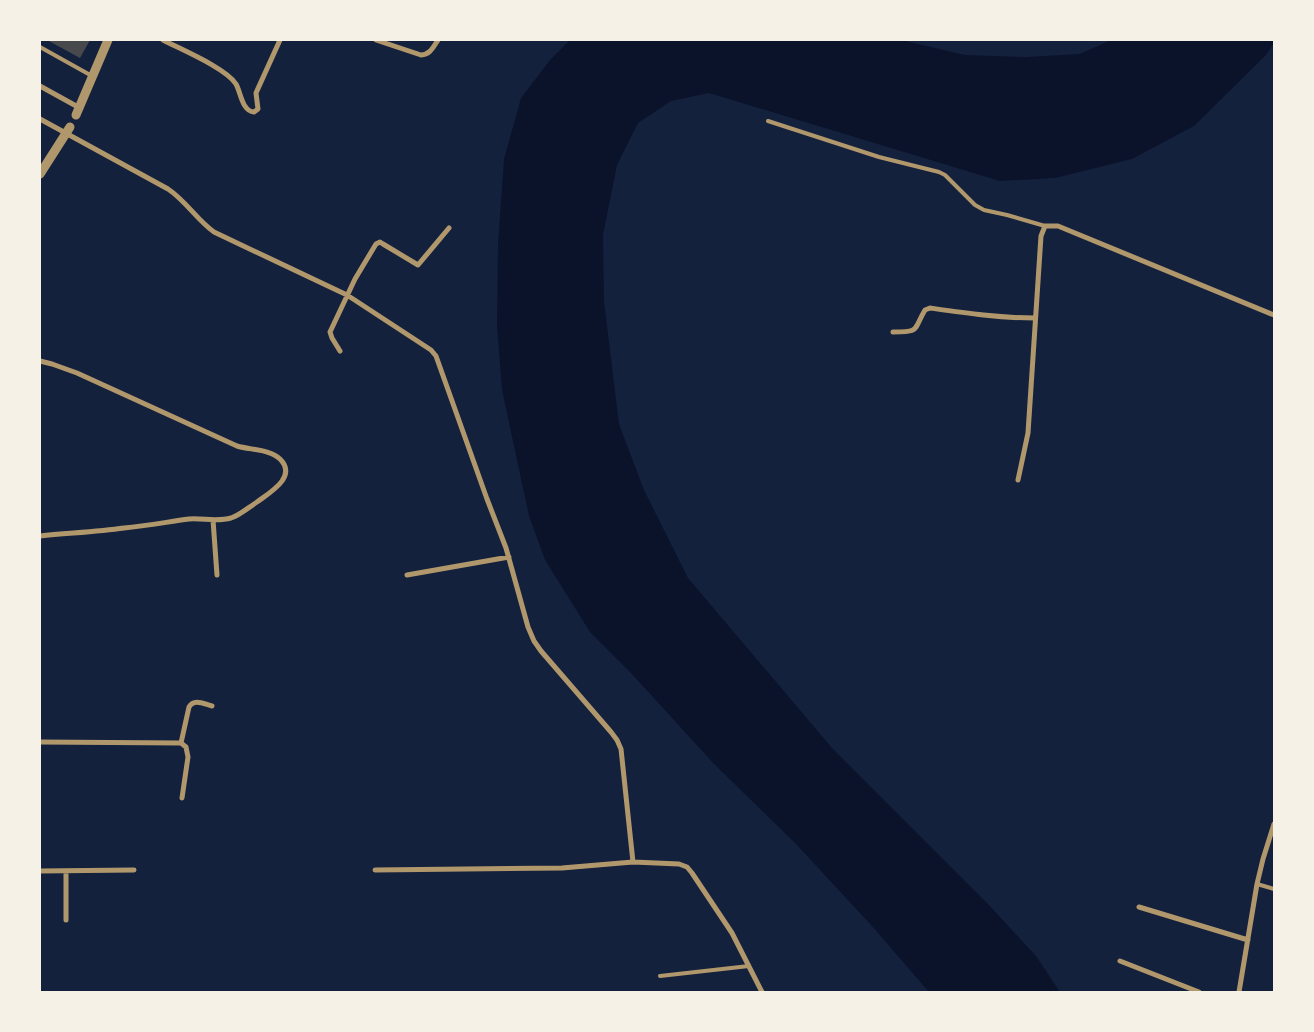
<svg xmlns="http://www.w3.org/2000/svg" width="1314" height="1032" font-family="'Open Sans',sans-serif">
<style>
.water{fill:#0b132b}
.building{fill:#48494c}
.lines{fill:none;stroke-linecap:round;stroke-linejoin:round}
.service{stroke:#b1986c;stroke-width:4}
.minor{stroke:#b1986c;stroke-width:5}
.tertiary{stroke:#b1986c;stroke-width:9}
</style>
<rect width="100%" height="100%" fill="#14213d"/>
<path class="water" d="M 570,40 L 901,40 L 965,55 L 1026,57 L 1080,54 L 1111,40 L 1274,40 L 1274,43 L 1265,56 L 1194,126 L 1132,159 L 1055,178 L 1000,181 L 709,93 L 671,101 L 638,123 L 617,165 L 603,235 L 604,301 L 619,424 L 644,490 L 688,578 L 832,748 L 987,903 L 1036,956 L 1060,992 L 929,992 L 871,925 L 796,844 L 715,765 L 631,673 L 590,632 L 545,560 L 529,516 L 502,390 L 497,326 L 498,244 L 504,159 L 521,98 L 550,60 Z"/>
<path class="building" d="M 47,40 L 90,40 L 80,58 Z"/>
<g class="lines">
<path class="service" d="M 40,47 L 92,76
M 768,121 L 879,157 L 939,172 L 945,175 L 975,205 L 984,210 L 1007,215 L 1045,226
M 1257,884 L 1274,889
M 660,976 L 749,966"/>
<path class="minor" d="M 163,40 C 180,49 226,68 236,84 C 241,93 242,111 254,112 L 258,109 L 256,93 L 280,40
M 376,40 L 421,55 C 431,54 433,47 438,40
M 40,86 L 78,107
M 40,119 L 168,189 C 186,201 197,220 214,232 L 347,295 L 431,350 L 436,356 L 487,499 L 506,548 L 528,627 L 534,641 L 541,651 L 611,732 L 617,740 L 621,749 L 633,862 L 679,864 L 687,867 L 692,873 L 732,933 L 762,992
M 893,332 C 921,332 913,330 925,310 L 930,308 C 965,313 999,318 1035,318
M 340,351 L 332,338 L 330,332 L 355,279 L 376,244 L 380,242 L 383,244 L 418,265 L 449,228
M 40,361 L 52,364 L 77,373 L 237,446 C 250,450 270,449 280,459 C 298,477 269,493 257,502 C 249,507 240,515 231,518 C 217,522 203,518 189,519 C 167,522 146,526 124,528 C 96,532 68,533 40,536
M 1018,480 L 1028,433 L 1041,236 L 1045,226 L 1058,226 L 1274,315
M 213,520 L 217,575
M 407,575 L 509,557
M 40,742 L 181,743 L 186,747 L 188,757 L 182,798
M 181,743 L 189,707 C 194,698 204,704 212,706
M 375,870 L 562,868 L 633,862
M 40,871 L 134,870
M 66,871 L 66,920
M 1139,907 L 1248,940
M 1120,961 L 1199,992
M 1239,992 L 1257,884 L 1263,859 L 1274,824"/>
<path class="tertiary" d="M 76,115 L 108,40
M 40,174 L 70,127"/>
</g>
<rect width="1314" height="1032" fill="none" stroke="#f6f1e7" stroke-width="82"/>
</svg>
